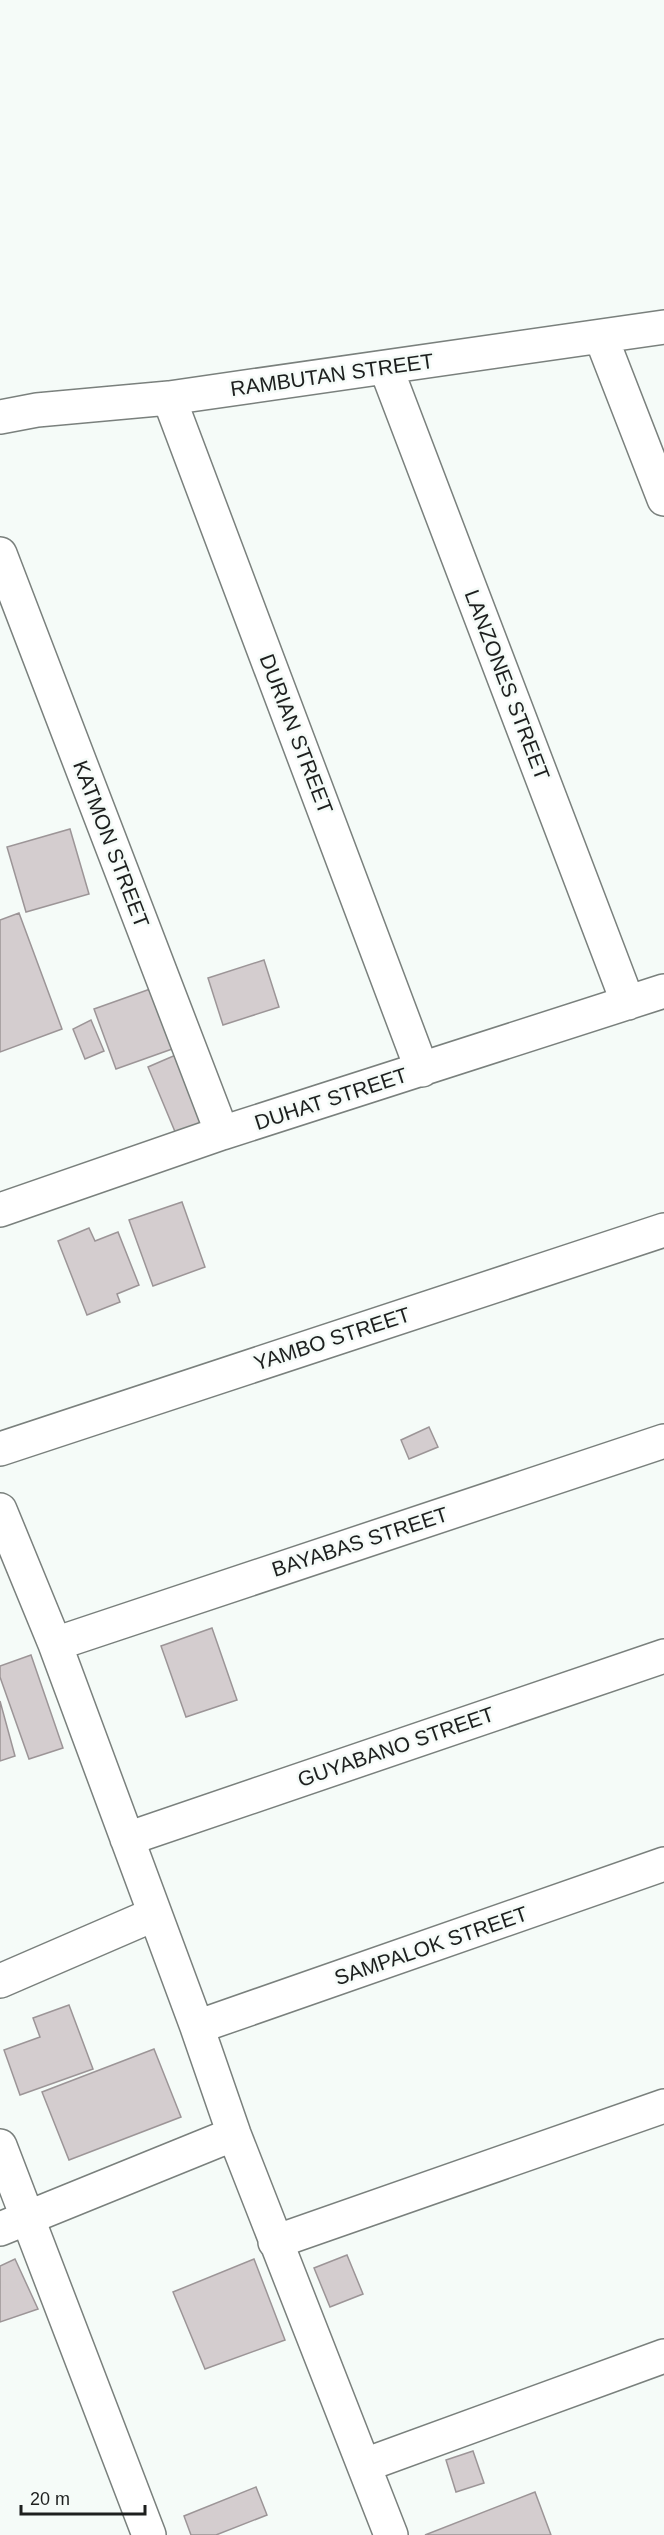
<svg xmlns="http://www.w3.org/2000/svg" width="664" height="2535" font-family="Arial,sans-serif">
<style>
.building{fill:#d4cdcf;stroke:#9c9597;stroke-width:1.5}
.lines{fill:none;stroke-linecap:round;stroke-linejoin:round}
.minor-casing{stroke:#7a807d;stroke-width:36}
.minor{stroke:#fff;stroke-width:33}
.labels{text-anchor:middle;stroke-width:5;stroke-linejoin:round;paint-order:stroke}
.street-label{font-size:21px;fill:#1d1f1e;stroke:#f5fbf8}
</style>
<rect width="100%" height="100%" fill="#f5fbf8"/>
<path class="building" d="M 70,829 L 89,894 L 26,912 L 7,847 Z
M 19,913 L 62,1029 L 0,1052 L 0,920 Z
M 264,960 L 279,1007 L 223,1025 L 208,978 Z
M 153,988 L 175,1048 L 116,1069 L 94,1009 Z
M 91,1020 L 104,1051 L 85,1059 L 73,1029 Z
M 178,1054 L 207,1122 L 176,1134 L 148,1067 Z
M 182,1202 L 205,1267 L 153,1286 L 129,1220 Z
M 89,1228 L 95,1241 L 118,1232 L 139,1285 L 117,1294 L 120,1302 L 87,1315 L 58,1241 Z
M 429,1427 L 438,1447 L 409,1459 L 401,1440 Z
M 212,1628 L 237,1700 L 186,1717 L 161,1646 Z
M 31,1655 L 63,1748 L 29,1759 L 0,1677 L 0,1666 Z
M 0,1701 L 15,1756 L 0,1761 Z
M 69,2005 L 93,2069 L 20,2095 L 4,2050 L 40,2037 L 33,2018 Z
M 154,2049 L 181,2117 L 69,2160 L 42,2092 Z
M 347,2255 L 363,2294 L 330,2307 L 314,2268 Z
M 15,2259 L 38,2309 L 0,2322 L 0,2266 Z
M 254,2259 L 285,2340 L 205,2369 L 173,2292 Z
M 473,2451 L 484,2483 L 456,2492 L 446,2460 Z
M 256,2487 L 267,2515 L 216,2535 L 191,2535 L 184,2516 Z
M 535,2492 L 551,2535 L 425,2535 Z"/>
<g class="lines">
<g class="minor-casing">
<path id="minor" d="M 601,337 L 664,499
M 386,368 L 628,1003
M 169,398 L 422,1070
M 0,417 L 37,410 L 169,398 L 664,327
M 0,554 L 222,1133
M 0,1210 L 222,1133 L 664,991
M 0,1449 L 664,1230
M 0,1510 L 55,1644 L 197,2027 L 234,2134 L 391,2535
M 55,1644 L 664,1441
M 127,1839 L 664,1656
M 0,1981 L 155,1914
M 197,2027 L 664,1864
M 0,2146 L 149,2535
M 0,2229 L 234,2134
M 275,2242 L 664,2106
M 365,2465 L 664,2356"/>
</g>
<use href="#minor" class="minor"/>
</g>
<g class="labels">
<g class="street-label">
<text transform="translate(332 375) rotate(-8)" y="7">RAMBUTAN STREET</text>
<text transform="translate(507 685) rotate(69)" y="7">LANZONES STREET</text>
<text transform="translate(296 734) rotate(69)" y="7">DURIAN STREET</text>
<text transform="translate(111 844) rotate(69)" y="7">KATMON STREET</text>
<text transform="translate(331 1099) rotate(-18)" y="7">DUHAT STREET</text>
<text transform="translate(332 1339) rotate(-18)" y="7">YAMBO STREET</text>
<text transform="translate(360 1542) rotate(-18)" y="7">BAYABAS STREET</text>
<text transform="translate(396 1747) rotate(-19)" y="7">GUYABANO STREET</text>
<text transform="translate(431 1946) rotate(-19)" y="7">SAMPALOK STREET</text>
</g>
</g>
<path d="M21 2505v9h124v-9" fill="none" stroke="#1d1f1e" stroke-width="3"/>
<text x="30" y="2505" font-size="18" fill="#1d1f1e" stroke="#f5fbf8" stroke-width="4.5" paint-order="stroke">20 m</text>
</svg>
